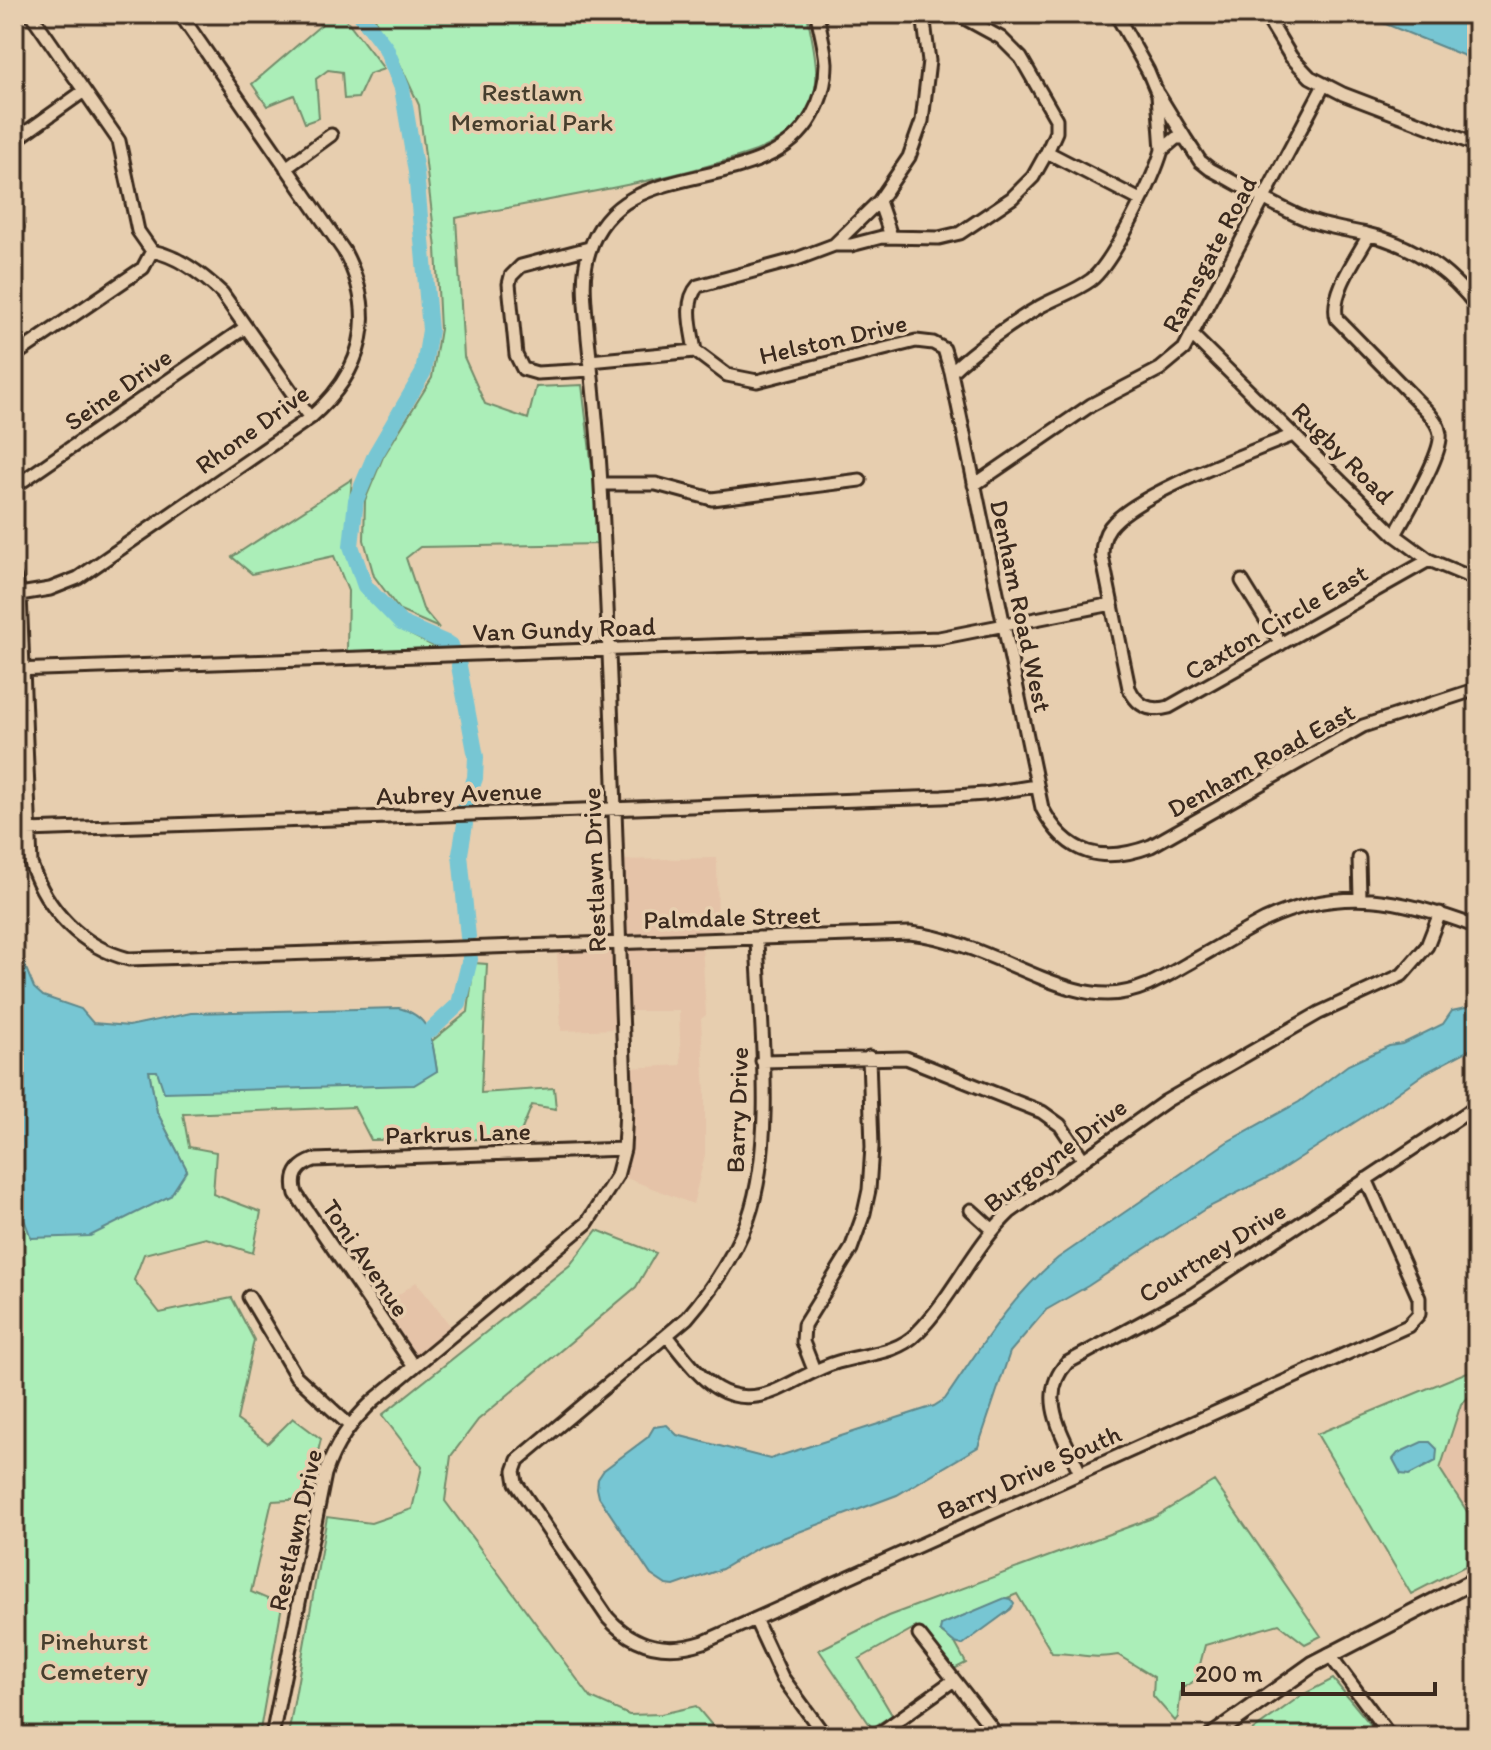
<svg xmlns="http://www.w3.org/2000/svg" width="1491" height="1750" font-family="Itim,sans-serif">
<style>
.built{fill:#e5c3a8}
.green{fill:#abeeb8;stroke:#738c6b;stroke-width:2}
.water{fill:#77c6d3;stroke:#5f888b;stroke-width:2}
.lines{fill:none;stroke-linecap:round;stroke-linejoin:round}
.river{stroke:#77c6d3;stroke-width:16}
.minor-casing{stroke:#3b2a1e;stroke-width:17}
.major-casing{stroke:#3b2a1e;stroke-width:20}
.minor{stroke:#e7ceaf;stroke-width:11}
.major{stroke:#e7ceaf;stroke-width:14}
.labels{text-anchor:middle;stroke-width:7;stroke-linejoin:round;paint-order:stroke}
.park-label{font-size:26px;fill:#463e2d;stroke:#e7ceaf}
.street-label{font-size:26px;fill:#3b2a1e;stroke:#e7ceaf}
</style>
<rect width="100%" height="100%" fill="#e7ceaf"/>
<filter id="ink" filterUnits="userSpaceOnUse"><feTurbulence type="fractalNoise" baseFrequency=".0125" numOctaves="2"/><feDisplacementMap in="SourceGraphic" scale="16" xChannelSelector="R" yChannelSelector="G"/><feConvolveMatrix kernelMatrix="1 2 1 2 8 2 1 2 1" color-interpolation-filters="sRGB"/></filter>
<g filter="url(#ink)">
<path class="built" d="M 717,858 L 718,935 L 632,937 L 627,933 L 624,928 L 620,860 Z
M 702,945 L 706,1015 L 701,1019 L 705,1093 L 705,1155 L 693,1204 L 621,1176 L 629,1149 L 631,1122 L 629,1068 L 681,1065 L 679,1011 L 627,1011 L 625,956 L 632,948 Z
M 607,949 L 614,955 L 618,1029 L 561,1031 L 557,950 Z
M 416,1282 L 453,1329 L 414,1360 L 379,1309 Z
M 1477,1390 L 1477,1527 L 1440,1469 L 1461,1404 Z"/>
<path class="green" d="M 311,14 L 342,14 L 384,69 L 369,74 L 358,98 L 344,99 L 342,72 L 328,70 L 316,79 L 319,118 L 305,123 L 294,95 L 267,106 L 252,84 L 321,25 Z
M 374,14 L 807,14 C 814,50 826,88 802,120 C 792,134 771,145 756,151 C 664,183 552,198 456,218 L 464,357 L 485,404 L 528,419 L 536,387 L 582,385 L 601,544 L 420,547 L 406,558 L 423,609 L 439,628 L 400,611 L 374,576 L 364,540 L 365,500 L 383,457 L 432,378 L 440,329 L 436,248 L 419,105 L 392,47 L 377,25 Z
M 352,479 L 346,547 L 360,590 L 399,629 L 437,648 L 347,652 L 348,591 L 334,556 L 252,574 L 232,557 Z
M 474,963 L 487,964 L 481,1093 L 554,1088 L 556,1109 L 532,1105 L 518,1139 L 371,1140 L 354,1107 L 183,1114 L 189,1147 L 216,1152 L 213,1194 L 261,1212 L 253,1253 L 206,1238 L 144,1254 L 134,1280 L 160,1313 L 232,1298 L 254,1340 L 237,1420 L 268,1443 L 293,1418 L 321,1439 L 307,1499 L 272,1501 L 251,1592 L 282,1605 L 259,1736 L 54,1736 L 14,1725 L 14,1192 L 32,1238 L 187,1170 L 157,1112 L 149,1071 L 437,1071 L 432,1041 L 468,1012 Z
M 597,1230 L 656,1253 L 636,1287 L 478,1420 L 451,1456 L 445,1501 L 591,1698 L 629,1715 L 661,1714 L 696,1706 L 721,1736 L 288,1736 L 327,1517 L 371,1523 L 412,1509 L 422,1467 L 382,1415 L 570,1265 Z
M 1477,1368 L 1477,1390 L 1461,1404 L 1440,1469 L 1477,1527 L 1477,1560 L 1411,1594 L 1317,1434 Z
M 1214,1481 L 1321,1636 L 1305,1644 L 1279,1624 L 1205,1645 L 1196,1680 L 1181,1689 L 1178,1717 L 1175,1721 L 1153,1696 L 1154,1677 L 1118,1655 C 1093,1660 1077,1653 1052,1653 L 1017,1594 L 941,1625 L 942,1633 L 955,1643 L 966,1663 L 954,1669 L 916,1627 L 859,1659 L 892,1715 L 872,1728 L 819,1650 L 888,1616 L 1155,1517 Z
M 1333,1679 L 1380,1736 L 1245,1736 L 1302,1695 Z"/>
<path class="water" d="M 1361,14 L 1477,14 L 1477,61 Z
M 14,947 L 23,961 L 34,988 L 43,996 L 81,1009 L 93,1023 L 129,1026 L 191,1013 L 399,1008 C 433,1017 432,1042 437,1071 L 414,1085 L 164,1092 L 157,1071 L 149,1071 L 157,1112 L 187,1170 L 170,1196 L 90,1236 L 31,1238 L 14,1192 Z
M 1470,1007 L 1477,1009 L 1477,1046 L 1425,1073 L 1363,1117 L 1273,1175 L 1205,1209 L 1088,1286 L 1046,1310 L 1010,1352 L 978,1447 L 897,1495 L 759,1547 L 722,1569 L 674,1586 L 666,1585 L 651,1575 L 599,1497 L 597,1488 L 598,1479 L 604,1470 L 648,1437 L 654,1427 L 667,1425 L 677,1435 L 770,1459 L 934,1406 L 945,1399 C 979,1350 1011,1296 1058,1258 L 1227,1142 L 1299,1102 L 1348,1065 L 1389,1046 L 1402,1044 L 1443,1024 L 1452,1011 Z
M 1422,1442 L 1430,1442 L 1437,1449 L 1436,1461 L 1409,1475 L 1401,1474 L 1393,1459 L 1398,1453 Z
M 1005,1598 L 1010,1599 L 1014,1604 L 1011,1609 L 962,1645 L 955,1643 L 940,1631 L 941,1625 Z"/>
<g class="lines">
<path class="river" d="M 360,14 L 386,48 L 402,88 L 416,172 L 430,330 L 423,373 L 375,455 L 356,500 L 351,546 L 365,586 L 401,623 L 451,645
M 459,666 L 476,757 L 475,778 L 465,806
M 465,824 L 460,854 L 468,937
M 430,1031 L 459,1004 L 470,959"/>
<g class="minor-casing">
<path id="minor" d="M 31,14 L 119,141 L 138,231 L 152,251 C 178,256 203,275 222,293 L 310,418
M 1116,14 L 1148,71 L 1158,95 L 1162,150 L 1176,138 L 1185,138 L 1200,161 L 1210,169 C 1242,186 1274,206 1308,220 C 1327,227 1347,230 1367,234 C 1413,245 1449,270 1477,307
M 1265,14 L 1291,57 L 1310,77 L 1343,94 L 1477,145
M 1158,94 L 1185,138
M 14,141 L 84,91
M 1047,152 L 1140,200
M 286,168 L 331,135
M 879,201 L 891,236
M 14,218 L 17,227 L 14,232
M 1369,235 C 1357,257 1329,295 1337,319 L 1428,412 C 1433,418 1439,425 1440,434 C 1443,454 1406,514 1395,535
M 834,245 L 851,245 L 882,237 L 939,238 L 960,233 L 1012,198 L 1033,177 L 1047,152 L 1056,132 L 1056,119 L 1021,58 L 1001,38 L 957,14
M 589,248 L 521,266 L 511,276 L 509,284 L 516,355 L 523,369 L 537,373 L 591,370
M 1193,336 L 1395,535 L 1429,560 L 1477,580
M 695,351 C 692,331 683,302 698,286 L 794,260 L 834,245 L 879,201 L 909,157 L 922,121 L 929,61 L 923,14
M 14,356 L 143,268 L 152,251
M 590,361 L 695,351 L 727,375 L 757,381 L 916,341 L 933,343 L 944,349 L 951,372 L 1042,808 C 1067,856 1103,864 1151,846 L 1363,726 L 1477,689
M 951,372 C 975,349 1013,322 1041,306 C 1058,297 1076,291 1091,280 C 1113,263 1154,178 1162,150
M 1293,435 C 1250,453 1136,493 1110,527 C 1103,536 1102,546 1102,556 L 1129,688 C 1137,706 1150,712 1169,707 L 1429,560
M 601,484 L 656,484 L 712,499 L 860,480
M 974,485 L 1091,405 L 1160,369 L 1184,349 L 1324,85
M 14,487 L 246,327
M 14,576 L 20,594 L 31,864 C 47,910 81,947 129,959 L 910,933 C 956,938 1000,961 1042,978 C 1063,986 1084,994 1107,994 C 1140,994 1168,975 1196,959 C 1219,946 1242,932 1265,920 C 1341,885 1403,899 1477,927
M 1242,581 L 1281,644
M 20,594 L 50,589 L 78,578 L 310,418 C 364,371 378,315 344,251 L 180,14
M 14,670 L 939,638 L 1112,604
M 28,830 L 942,797 L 985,794 L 1036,786
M 1359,858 L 1360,898
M 757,939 C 760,1023 776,1139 748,1219 C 734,1256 712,1289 687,1318 L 518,1460 L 514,1471 L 516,1483 L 608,1618 C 635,1648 667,1654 704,1642 L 1408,1326 L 1419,1314 L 1419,1298 L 1366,1179
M 762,1061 L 906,1058 L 1042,1112 L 1060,1125 L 1083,1159
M 1469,1111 L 1477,1128
M 971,1210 L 992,1229
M 249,1297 L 296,1376 L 349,1425
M 668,1337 C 698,1374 723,1413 777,1390 C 798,1381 816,1368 838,1362 C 865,1354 897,1354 917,1333 C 953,1297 973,1247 1010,1212 L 1166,1101 L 1319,1013 L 1402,975 L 1427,946 L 1440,913
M 414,1367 L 296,1194 C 291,1176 297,1166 314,1160 L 624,1149
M 814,1370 L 803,1342 L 804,1325 L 851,1249 L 864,1213 L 869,1190 L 872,1147 L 869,1057
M 1080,1473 C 1065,1438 1035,1397 1067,1363 L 1192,1295 L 1477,1106
M 755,1619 L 782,1677 L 825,1736
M 919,1635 L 998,1736
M 1329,1654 L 1390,1736
M 272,1736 L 325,1474 C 335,1444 351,1422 374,1400 L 587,1223 L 617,1176 L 624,1149 L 626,1109 C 617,902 613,694 601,487 C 599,438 593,388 588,338 C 586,310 580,279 589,252 C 620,150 764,201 812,116 C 821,100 826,82 826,63 C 825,47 820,30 817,14
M 876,1736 L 954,1680"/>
</g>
<g class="major-casing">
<path id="major" d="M 1212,1736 L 1313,1664 L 1477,1579"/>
</g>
<use href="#minor" class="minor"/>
<use href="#major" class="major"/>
</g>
</g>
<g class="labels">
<g class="park-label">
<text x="532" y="101">Restlawn<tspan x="532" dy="30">Memorial Park</tspan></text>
<text x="94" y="1650">Pinehurst<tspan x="94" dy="30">Cemetery</tspan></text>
</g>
<g class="street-label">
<text transform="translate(1209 254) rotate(-62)" y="9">Ramsgate Road</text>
<text transform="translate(833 339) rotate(-13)" y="9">Helston Drive</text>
<text transform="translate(118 389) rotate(-35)" y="9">Seine Drive</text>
<text transform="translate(252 429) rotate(-36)" y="9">Rhone Drive</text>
<text transform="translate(1343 453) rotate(45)" y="9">Rugby Road</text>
<text transform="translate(1021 606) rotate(78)" y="9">Denham Road West</text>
<text transform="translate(1276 622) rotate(-30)" y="9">Caxton Circle East</text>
<text transform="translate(564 629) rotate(-2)" y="9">Van Gundy Road</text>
<text transform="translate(1261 760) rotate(-29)" y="9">Denham Road East</text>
<text transform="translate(459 793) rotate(-2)" y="9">Aubrey Avenue</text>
<text transform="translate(594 870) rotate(-92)" y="9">Restlawn Drive</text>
<text transform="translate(732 917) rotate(-2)" y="9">Palmdale Street</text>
<text transform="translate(737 1110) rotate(-88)" y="9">Barry Drive</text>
<text transform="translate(458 1133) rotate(-2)" y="9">Parkrus Lane</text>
<text transform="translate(1055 1155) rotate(-37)" y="9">Burgoyne Drive</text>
<text transform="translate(1212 1252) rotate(-32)" y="9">Courtney Drive</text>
<text transform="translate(366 1258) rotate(56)" y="9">Toni Avenue</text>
<text transform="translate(1029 1472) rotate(-24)" y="9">Barry Drive South</text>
<text transform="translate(295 1530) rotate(-77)" y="9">Restlawn Drive</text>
</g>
</g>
<rect width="1491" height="1750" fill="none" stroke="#e7ceaf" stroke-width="48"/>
<rect x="24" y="24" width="1443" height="1702" fill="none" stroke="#3b2a1e" stroke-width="3" filter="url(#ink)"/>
<path d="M1183 1682v12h252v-12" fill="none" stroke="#3b2a1e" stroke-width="4"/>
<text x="1195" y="1682" font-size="24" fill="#3b2a1e" stroke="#e7ceaf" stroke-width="6" paint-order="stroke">200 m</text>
</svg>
